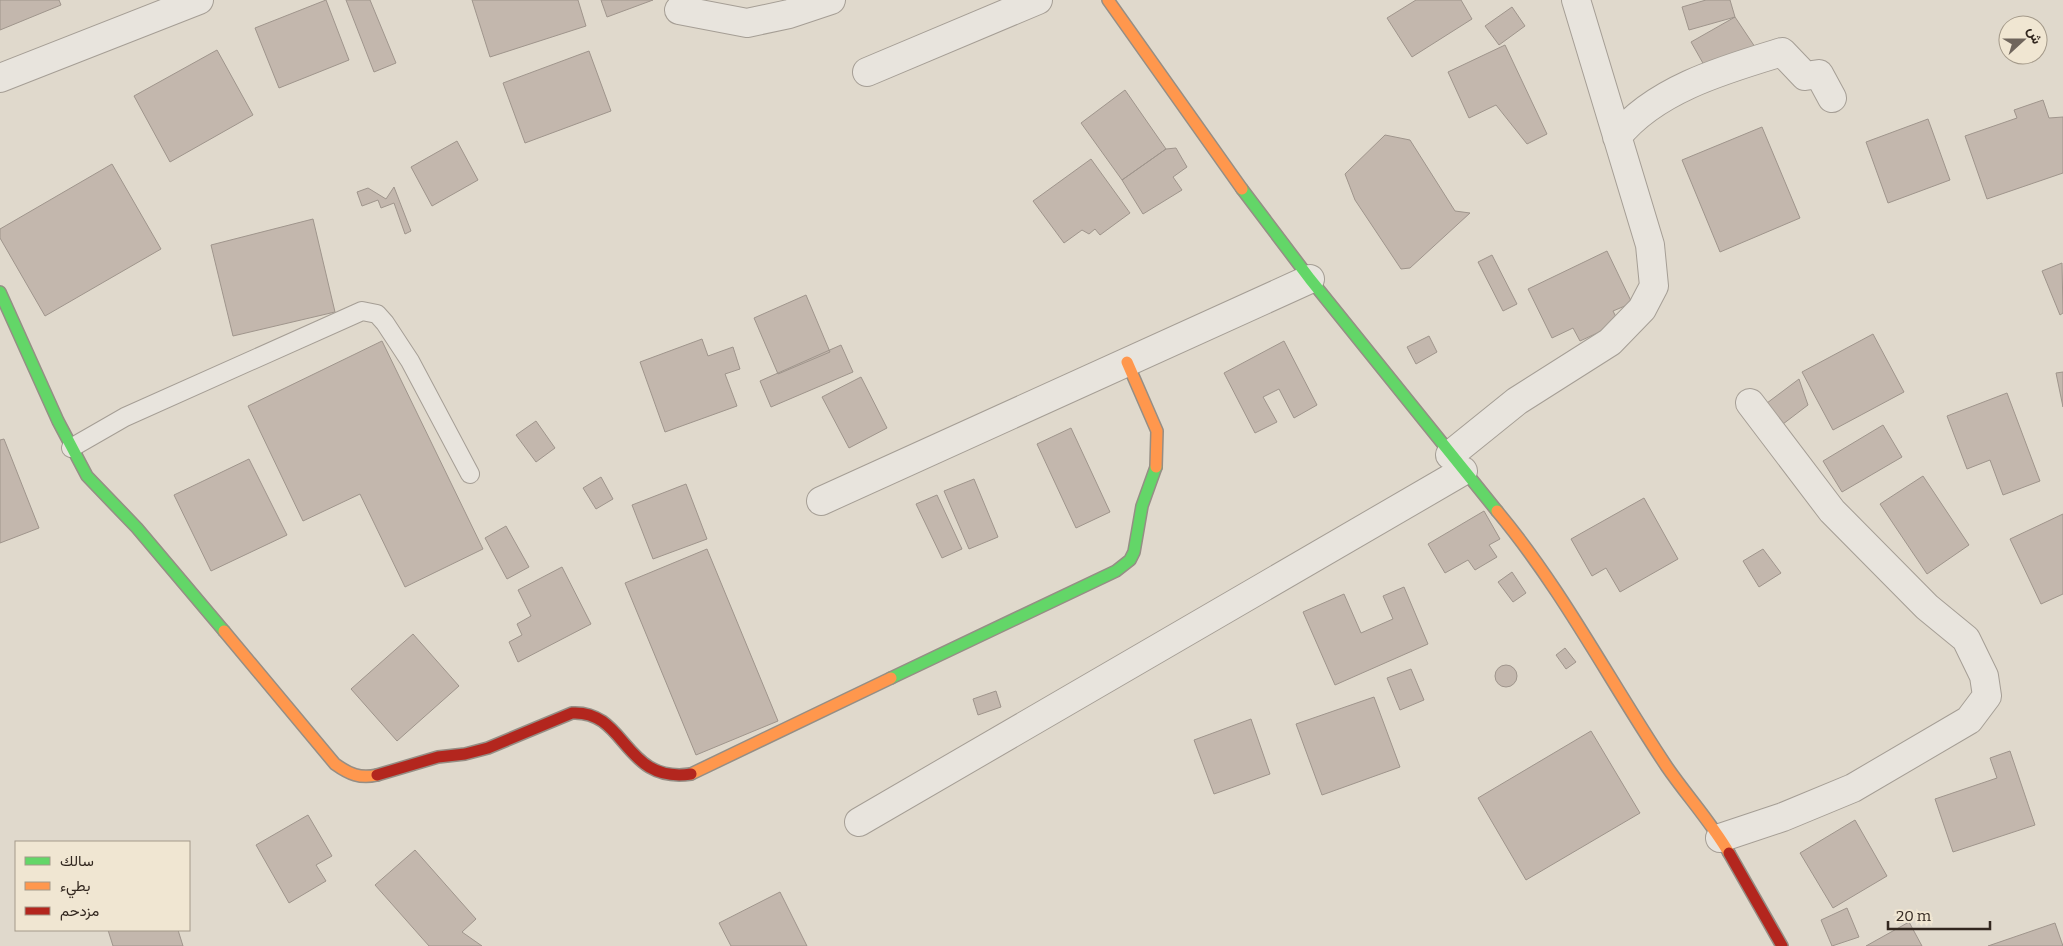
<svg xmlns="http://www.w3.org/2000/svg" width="2063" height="946" font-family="Bitter,Vazirmatn,serif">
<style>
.building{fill:#c3b7ad;stroke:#9f958c}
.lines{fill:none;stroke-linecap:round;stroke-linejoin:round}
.lane-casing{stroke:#a59e95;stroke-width:20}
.street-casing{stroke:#a59e95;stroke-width:30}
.fast-casing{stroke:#958e85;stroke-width:14}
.slow-casing{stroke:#958e85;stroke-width:14}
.jam-casing{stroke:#958e85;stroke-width:14}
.lane{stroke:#e8e4dd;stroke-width:18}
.street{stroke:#e8e4dd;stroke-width:28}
.fast{stroke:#63d668;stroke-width:11}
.slow{stroke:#ff974d;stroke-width:11}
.jam{stroke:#b3261e;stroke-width:11}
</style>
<rect width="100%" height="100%" fill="#e0d9cc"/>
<path class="building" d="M 0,0 L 59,0 L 61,5 L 0,30 Z
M 326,0 L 349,60 L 279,88 L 255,28 Z
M 346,0 L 370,0 L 396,63 L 374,72 Z
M 472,0 L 578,0 L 586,26 L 490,57 Z
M 601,0 L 653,0 L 607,17 Z
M 1416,0 L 1461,0 L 1472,19 L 1412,57 L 1387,18 Z
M 1706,0 L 1730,0 L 1735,17 L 1689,30 L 1682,7 Z
M 1512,7 L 1525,26 L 1499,45 L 1485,26 Z
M 1735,17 L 1759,53 L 1704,65 L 1691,42 Z
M 1505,45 L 1547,134 L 1527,144 L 1496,105 L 1469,118 L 1448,72 Z
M 217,50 L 253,115 L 170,162 L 134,96 Z
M 589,51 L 611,111 L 525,143 L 503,83 Z
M 1125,90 L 1166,149 L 1122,180 L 1081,123 Z
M 2043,100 L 2049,118 L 2063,117 L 2063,173 L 1987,199 L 1965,136 L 2017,118 L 2014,110 Z
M 1928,119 L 1950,180 L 1888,203 L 1866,142 Z
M 1762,127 L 1800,218 L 1720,252 L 1682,160 Z
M 1385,135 L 1410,140 L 1455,211 L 1470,213 L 1410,268 L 1401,269 L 1355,200 L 1345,174 Z
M 457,141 L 478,180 L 432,206 L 411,167 Z
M 1176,148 L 1187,167 L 1173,177 L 1182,190 L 1143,214 L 1122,180 L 1166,149 Z
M 1091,159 L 1130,213 L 1100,235 L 1095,229 L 1089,234 L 1082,230 L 1064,243 L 1033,201 Z
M 112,164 L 161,249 L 45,316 L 0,238 L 0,229 Z
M 394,187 L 411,231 L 405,234 L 394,203 L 381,208 L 378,200 L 362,206 L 357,192 L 368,188 L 386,199 Z
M 313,219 L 335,312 L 233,336 L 211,245 Z
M 1607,251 L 1632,303 L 1613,311 L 1619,323 L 1580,341 L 1573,328 L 1552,338 L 1528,289 Z
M 1492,255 L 1517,304 L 1503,311 L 1478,262 Z
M 2062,263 L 2063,313 L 2060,315 L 2042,271 Z
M 806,295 L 830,352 L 778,374 L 754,318 Z
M 1873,334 L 1904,392 L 1833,430 L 1802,372 Z
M 1429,336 L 1437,352 L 1416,364 L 1407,347 Z
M 702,339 L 708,356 L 733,347 L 740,369 L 725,374 L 737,406 L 665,432 L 640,362 Z
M 382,341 L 483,549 L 405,587 L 360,494 L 303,521 L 248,406 Z
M 1284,341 L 1317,405 L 1294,418 L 1279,389 L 1263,397 L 1277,422 L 1255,433 L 1224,373 Z
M 841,345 L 853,372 L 771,407 L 760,381 Z
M 2063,372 L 2063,407 L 2056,373 Z
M 861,377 L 887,428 L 849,448 L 822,397 Z
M 1799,379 L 1808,405 L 1783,424 L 1767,403 Z
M 2007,393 L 2040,481 L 2003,495 L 1990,460 L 1967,469 L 1947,416 Z
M 536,421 L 555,448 L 536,462 L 516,435 Z
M 1883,425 L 1902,457 L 1842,492 L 1823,461 Z
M 1071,428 L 1110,512 L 1076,528 L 1037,444 Z
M 4,439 L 39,528 L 0,543 L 0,440 Z
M 249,459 L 287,535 L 211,571 L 174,495 Z
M 1923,476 L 1969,545 L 1927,574 L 1880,504 Z
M 601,477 L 613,499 L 596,509 L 583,488 Z
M 974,479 L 998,537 L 969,549 L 944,491 Z
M 686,484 L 707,539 L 653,559 L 632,505 Z
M 937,495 L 962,549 L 942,558 L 916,504 Z
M 1644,498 L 1678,559 L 1620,592 L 1606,568 L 1592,576 L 1571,539 Z
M 1484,511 L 1500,539 L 1489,545 L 1497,557 L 1475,570 L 1468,560 L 1445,573 L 1428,544 Z
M 2063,514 L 2063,594 L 2041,604 L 2010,539 Z
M 506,526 L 529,567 L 507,579 L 485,538 Z
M 707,549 L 778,721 L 696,755 L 625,583 Z
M 1763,549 L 1781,573 L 1759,587 L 1743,561 Z
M 562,567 L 591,624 L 518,662 L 509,642 L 522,635 L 517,624 L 531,616 L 518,590 Z
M 1512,572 L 1526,593 L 1513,602 L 1498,582 Z
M 1404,587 L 1428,644 L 1335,685 L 1303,612 L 1344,594 L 1361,633 L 1393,619 L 1383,596 Z
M 413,634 L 459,686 L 397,741 L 351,689 Z
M 1565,648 L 1576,662 L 1566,669 L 1556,655 Z
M1495 676a11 11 0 1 1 22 0a11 11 0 1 1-22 0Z
M 1411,669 L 1424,700 L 1400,710 L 1387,678 Z
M 996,691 L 1001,707 L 978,715 L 973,699 Z
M 1374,697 L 1400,767 L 1322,795 L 1296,724 Z
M 1251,719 L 1270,774 L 1214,794 L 1194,740 Z
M 1591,731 L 1640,813 L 1526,880 L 1478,798 Z
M 2010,751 L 2035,825 L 1953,852 L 1935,799 L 1997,778 L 1990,758 Z
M 308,815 L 332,856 L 316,865 L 326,881 L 289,903 L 256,845 Z
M 1855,820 L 1887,876 L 1833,908 L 1800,853 Z
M 415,850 L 476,919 L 462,932 L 482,946 L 429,946 L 375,885 Z
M 780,892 L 807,946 L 731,946 L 719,923 Z
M 1847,908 L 1859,937 L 1832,946 L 1821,920 Z
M 1909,922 L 1922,946 L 1866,946 Z
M 2055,923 L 2063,946 L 1988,946 Z
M 108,930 L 178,930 L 183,946 L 113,946 Z"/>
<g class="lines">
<g class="lane-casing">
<path id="lane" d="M 71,448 L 125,417 L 362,311 L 377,314 L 385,323 L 410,361 L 470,474"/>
</g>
<g class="street-casing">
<path id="street" d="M 679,10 L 747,23 L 789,14 L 831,0
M 867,72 L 1038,0
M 0,78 L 199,0
M 1617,137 C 1655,89 1726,69 1782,52 L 1805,76 L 1819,74 L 1832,98
M 1450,455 L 1517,401 L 1610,342 L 1642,309 L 1654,286 L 1650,245 L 1576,0
M 821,501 L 1310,279
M 859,822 L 1463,471
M 1720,838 L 1783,817 L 1853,788 L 1969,720 L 1987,696 L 1984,676 L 1966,639 L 1927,607 L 1832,511 L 1750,403"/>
</g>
<g class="fast-casing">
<path id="fast" d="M 1242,189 L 1310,279 L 1497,511
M 0,292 L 58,421 L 87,476 L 137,528 L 224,631
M 891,678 L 1116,571 L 1130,560 L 1134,552 L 1142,506 L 1156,467"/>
</g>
<g class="slow-casing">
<path id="slow" d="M 1108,0 L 1242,189
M 1127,362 L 1157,431 L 1156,467
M 1497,511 C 1563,590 1610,682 1667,767 C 1687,796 1711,822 1729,853
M 224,631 L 335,764 C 349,774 360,779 377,775
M 691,774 L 891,678"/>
</g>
<g class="jam-casing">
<path id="jam" d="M 377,775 L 438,757 L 465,754 L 488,748 L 572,713 C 627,710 623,784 691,774
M 1729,853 L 1782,946"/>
</g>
<use href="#lane" class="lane"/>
<use href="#street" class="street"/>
<use href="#fast" class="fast"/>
<use href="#slow" class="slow"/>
<use href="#jam" class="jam"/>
</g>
<rect x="15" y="841" width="175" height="90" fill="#f0e6d2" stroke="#a49a8a"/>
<rect x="25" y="857" width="25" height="8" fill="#63d668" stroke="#a49a8a"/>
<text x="60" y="866" font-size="15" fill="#32271f">سالك</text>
<rect x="25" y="882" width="25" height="8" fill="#ff974d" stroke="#a49a8a"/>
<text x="60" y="891" font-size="15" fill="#32271f">بطيء</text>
<rect x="25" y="907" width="25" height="8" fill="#b3261e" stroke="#a49a8a"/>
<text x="60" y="916" font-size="15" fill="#32271f">مزدحم</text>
<g transform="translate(2023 40) rotate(69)"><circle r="24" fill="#f0e6d2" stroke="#a49a8a"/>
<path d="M0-4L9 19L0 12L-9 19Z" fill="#6f655c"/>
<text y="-8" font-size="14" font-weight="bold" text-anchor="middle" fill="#32271f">ش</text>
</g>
<path d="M1888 921v8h102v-8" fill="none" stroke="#32271f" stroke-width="2.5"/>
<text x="1896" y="921" font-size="15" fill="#32271f" stroke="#f0e6d2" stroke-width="4" paint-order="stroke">20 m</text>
</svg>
